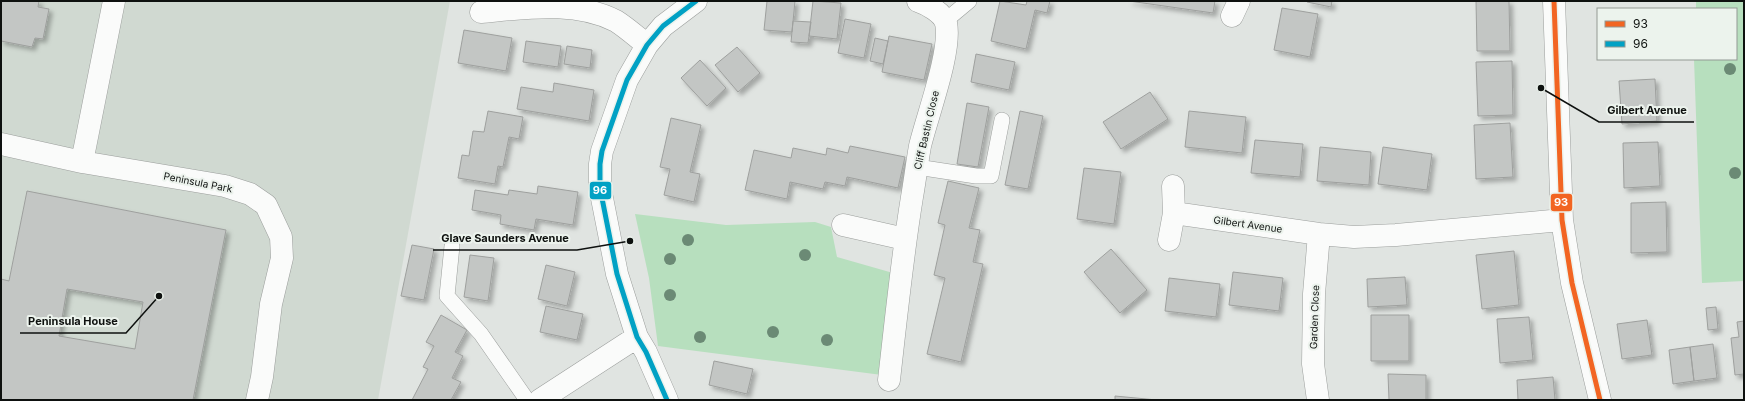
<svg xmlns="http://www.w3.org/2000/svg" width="1745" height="401" font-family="Inter,sans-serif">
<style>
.built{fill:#d0d9d1}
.green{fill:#b7dfbe}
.building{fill:#c3c6c4;stroke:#9ea09e;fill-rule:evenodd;filter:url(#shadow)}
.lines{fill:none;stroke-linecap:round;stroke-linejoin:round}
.service-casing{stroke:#9b9e9c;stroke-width:16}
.minor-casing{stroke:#9b9e9c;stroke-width:23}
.service{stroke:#fafbfa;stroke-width:15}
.minor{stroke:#fafbfa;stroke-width:22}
.bus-1-casing{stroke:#ecf3ed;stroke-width:8}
.bus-2-casing{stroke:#ecf3ed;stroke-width:8}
.bus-1{stroke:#f26522;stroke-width:5}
.bus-2{stroke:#01a1c4;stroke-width:5}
.tree{fill:#6b8a75}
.labels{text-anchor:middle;stroke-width:4;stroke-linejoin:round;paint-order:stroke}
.street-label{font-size:10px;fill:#0e110f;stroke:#ecf3ed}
.leader{fill:none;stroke:#0e110f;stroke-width:1.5}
.callout-dot{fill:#0e110f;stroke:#ecf3ed;stroke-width:1.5}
.callout-label{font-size:11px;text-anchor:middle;font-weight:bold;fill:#0e110f;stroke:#ecf3ed;stroke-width:4;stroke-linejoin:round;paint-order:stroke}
.line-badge{stroke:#ecf3ed;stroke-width:1.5}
.badge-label{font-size:11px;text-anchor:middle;font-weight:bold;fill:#fff}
</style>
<defs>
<filter id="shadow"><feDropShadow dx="3.5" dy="3.5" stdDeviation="2" flood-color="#0004"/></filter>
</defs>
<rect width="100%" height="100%" fill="#e0e4e1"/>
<path class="built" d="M 1,1 L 450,1 L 378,400 L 1,400 Z"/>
<path class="green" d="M 1696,1 L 1744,1 L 1744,281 L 1702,283 L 1694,59 L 1736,59 L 1736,9 L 1696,9 Z
M 635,214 L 726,225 L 815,222 L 831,227 L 837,257 L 893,273 L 882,375 L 658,346 L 649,278 Z"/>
<path class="building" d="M 1,1 L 39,1 L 38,7 L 49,9 L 43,39 L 35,38 L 32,47 L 1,41 Z
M 767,1 L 795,1 L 792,32 L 764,30 Z
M 813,1 L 841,3 L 837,39 L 809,36 Z
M 1000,1 L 1026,5 L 1027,1 L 1050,1 L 1047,13 L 1035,10 L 1026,49 L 991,41 Z
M 1129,1 L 1215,1 L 1213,13 Z
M 1307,1 L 1332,1 L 1331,7 L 1307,2 Z
M 1476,1 L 1509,1 L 1510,51 L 1477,51 Z
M 1282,8 L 1318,14 L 1310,57 L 1274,50 Z
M 845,19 L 871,24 L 864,58 L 838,53 Z
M 793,21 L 811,22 L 808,43 L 791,42 Z
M 464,30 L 512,38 L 506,71 L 458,63 Z
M 889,36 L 932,44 L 924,80 L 882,72 Z
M 875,38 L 888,41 L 883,64 L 870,61 Z
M 526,41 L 561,46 L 558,67 L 523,62 Z
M 567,46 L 592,50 L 590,68 L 564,64 Z
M 737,47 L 760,73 L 738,92 L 715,65 Z
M 976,54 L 1015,62 L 1009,90 L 971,82 Z
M 700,60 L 726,88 L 707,106 L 681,78 Z
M 1512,61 L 1513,115 L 1478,116 L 1476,62 Z
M 1655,79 L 1657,121 L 1622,124 L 1619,81 Z
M 554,83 L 594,90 L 589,121 L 517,109 L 521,87 L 553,92 Z
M 1150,92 L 1168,119 L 1121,149 L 1103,122 Z
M 967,103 L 989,107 L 978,167 L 957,164 Z
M 488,111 L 523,117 L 519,139 L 509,137 L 503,167 L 498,166 L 495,184 L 458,178 L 462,155 L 469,156 L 473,131 L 484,132 Z
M 1020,111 L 1043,116 L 1028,189 L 1005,185 Z
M 1189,111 L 1246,117 L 1242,153 L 1185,147 Z
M 671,118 L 701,125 L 690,172 L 700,174 L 694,202 L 664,195 L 670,169 L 660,167 Z
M 1510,123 L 1513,177 L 1476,179 L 1474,125 Z
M 1255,140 L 1303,144 L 1300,177 L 1251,173 Z
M 1658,142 L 1660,186 L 1624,188 L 1623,143 Z
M 850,146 L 905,157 L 898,188 L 847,177 L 845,186 L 825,182 L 823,189 L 790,182 L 787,199 L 745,190 L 754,150 L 791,158 L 793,148 L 826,155 L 827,148 L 848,153 Z
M 1320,147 L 1371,152 L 1369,185 L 1317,181 Z
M 1383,147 L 1432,154 L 1427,190 L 1378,184 Z
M 1084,168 L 1121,172 L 1114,224 L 1077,219 Z
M 948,181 L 979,188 L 969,228 L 980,230 L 973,262 L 983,264 L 961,362 L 927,354 L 945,278 L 934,275 L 945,225 L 938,223 Z
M 538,186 L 578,192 L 573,225 L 536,219 L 534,230 L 500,224 L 501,215 L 472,210 L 475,190 L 508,195 L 509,190 L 537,194 Z
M 27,191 L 226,230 L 193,400 L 1,400 L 1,279 L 9,281 ZM 67,289 L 143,302 L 135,349 L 59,336 Z
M 1666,202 L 1667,252 L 1631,253 L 1631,203 Z
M 412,245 L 434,249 L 424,300 L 401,296 Z
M 1111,249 L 1147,290 L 1120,313 L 1084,272 Z
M 1514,251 L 1519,305 L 1482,309 L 1476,255 Z
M 470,255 L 494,258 L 488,301 L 464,297 Z
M 546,265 L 575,272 L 567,306 L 538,299 Z
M 1233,272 L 1283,278 L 1279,311 L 1229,305 Z
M 1405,277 L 1407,305 L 1368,307 L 1367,279 Z
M 1169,278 L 1220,284 L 1216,317 L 1165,311 Z
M 546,306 L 583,314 L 577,340 L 540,332 Z
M 1716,307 L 1718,329 L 1708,330 L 1706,308 Z
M 441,315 L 467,330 L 455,352 L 463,356 L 452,378 L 461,382 L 451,400 L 412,400 L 428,369 L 423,367 L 434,346 L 426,342 Z
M 1371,315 L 1409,315 L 1409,361 L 1371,361 Z
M 1529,317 L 1533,360 L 1500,363 L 1497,319 Z
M 1647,320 L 1652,355 L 1622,359 L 1617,324 Z
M 1744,321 L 1744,374 L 1735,375 L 1731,338 L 1739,337 L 1737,322 Z
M 1713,344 L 1717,378 L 1694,381 L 1690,347 Z
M 1690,347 L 1694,381 L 1673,384 L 1669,350 Z
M 714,361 L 753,369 L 747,394 L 709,385 Z
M 1388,374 L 1426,375 L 1426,400 L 1389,400 Z
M 1553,377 L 1555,400 L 1518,400 L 1517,380 Z
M 1115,396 L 1157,400 L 1115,400 Z"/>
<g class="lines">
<g class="service-casing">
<path id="service" d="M 945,21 L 969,1
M 917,167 L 976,176 L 991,176 L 1002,120
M 452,246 L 447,296 L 481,334 L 527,400"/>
</g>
<g class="minor-casing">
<path id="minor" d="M 1554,1 L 1562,220 L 1572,283 L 1600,400
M 481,12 C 526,8 575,0 616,21 C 627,28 637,37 647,45
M 1232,16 L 1239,1
M 1,144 L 82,162 L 225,186 L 250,194 L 266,205 L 281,237 L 282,258 L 271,304 L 262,377 L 257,400
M 82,162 L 114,1
M 1173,186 L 1174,213 L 1319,234 L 1354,237 L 1396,235 L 1562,220
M 843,225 L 905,239
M 1169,240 L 1174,213
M 889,380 C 896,319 902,258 912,197 C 915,180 917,163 920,146 C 927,116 952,51 946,23 C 943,13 927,4 918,1
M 540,400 L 637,337
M 667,400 L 646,352 L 637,337 L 617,274 L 600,188 L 600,164 L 602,151 L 627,80 L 647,45 L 663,26 L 696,1
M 1318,400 L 1313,364 L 1314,294 L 1319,234"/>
</g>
<use href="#service" class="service"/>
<use href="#minor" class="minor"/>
<g class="bus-1-casing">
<path id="bus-1" d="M 1554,1 L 1562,220 L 1572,283 L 1600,400"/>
</g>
<g class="bus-2-casing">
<path id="bus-2" d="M 667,400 L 646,352 L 637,337 L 617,274 L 600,188 L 600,164 L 602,151 L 627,80 L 647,45 L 663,26 L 696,1"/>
</g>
<use href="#bus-1" class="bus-1"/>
<use href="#bus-2" class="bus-2"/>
</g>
<g class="tree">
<circle cx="1730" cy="69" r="6"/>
<circle cx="1735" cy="173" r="6"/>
<circle cx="688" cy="240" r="6"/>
<circle cx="805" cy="255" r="6"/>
<circle cx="670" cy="259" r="6"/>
<circle cx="670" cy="295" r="6"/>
<circle cx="773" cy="332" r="6"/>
<circle cx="700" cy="337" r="6"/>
<circle cx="827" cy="340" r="6"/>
</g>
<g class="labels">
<g class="street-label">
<text transform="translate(926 130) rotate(-77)" y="4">Cliff Bastin Close</text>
<text transform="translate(198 182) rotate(11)" y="4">Peninsula Park</text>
<text transform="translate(1248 224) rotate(8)" y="4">Gilbert Avenue</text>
<text transform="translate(1314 317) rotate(-88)" y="4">Garden Close</text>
</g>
</g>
<path class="leader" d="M1541 88L1599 122H1694M630 241L577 250H433M159 296L126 333H20"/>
<g class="callout-dot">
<circle cx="1541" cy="88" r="4"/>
<circle cx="630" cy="241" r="4"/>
<circle cx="159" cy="296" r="4"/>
</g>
<g class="callout-label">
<text x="1647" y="114">Gilbert Avenue</text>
<text x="505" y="242">Glave Saunders Avenue</text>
<text x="73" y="325">Peninsula House</text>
</g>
<g class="line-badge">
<rect x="589" y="181" width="23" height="19" rx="4" fill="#01a1c4"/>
<rect x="1550" y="193" width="23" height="19" rx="4" fill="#f26522"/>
</g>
<g class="badge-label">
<text x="600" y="194">96</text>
<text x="1561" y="206">93</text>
</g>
<rect width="1745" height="401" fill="none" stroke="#0e110f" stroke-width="4"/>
<rect x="1597" y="8" width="140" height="52" fill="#ecf3ed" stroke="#939994"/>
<rect x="1605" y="21" width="20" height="6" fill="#f26522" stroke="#939994"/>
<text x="1633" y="28" font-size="12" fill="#0e110f">93</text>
<rect x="1605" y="41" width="20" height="6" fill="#01a1c4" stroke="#939994"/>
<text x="1633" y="48" font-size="12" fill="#0e110f">96</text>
</svg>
